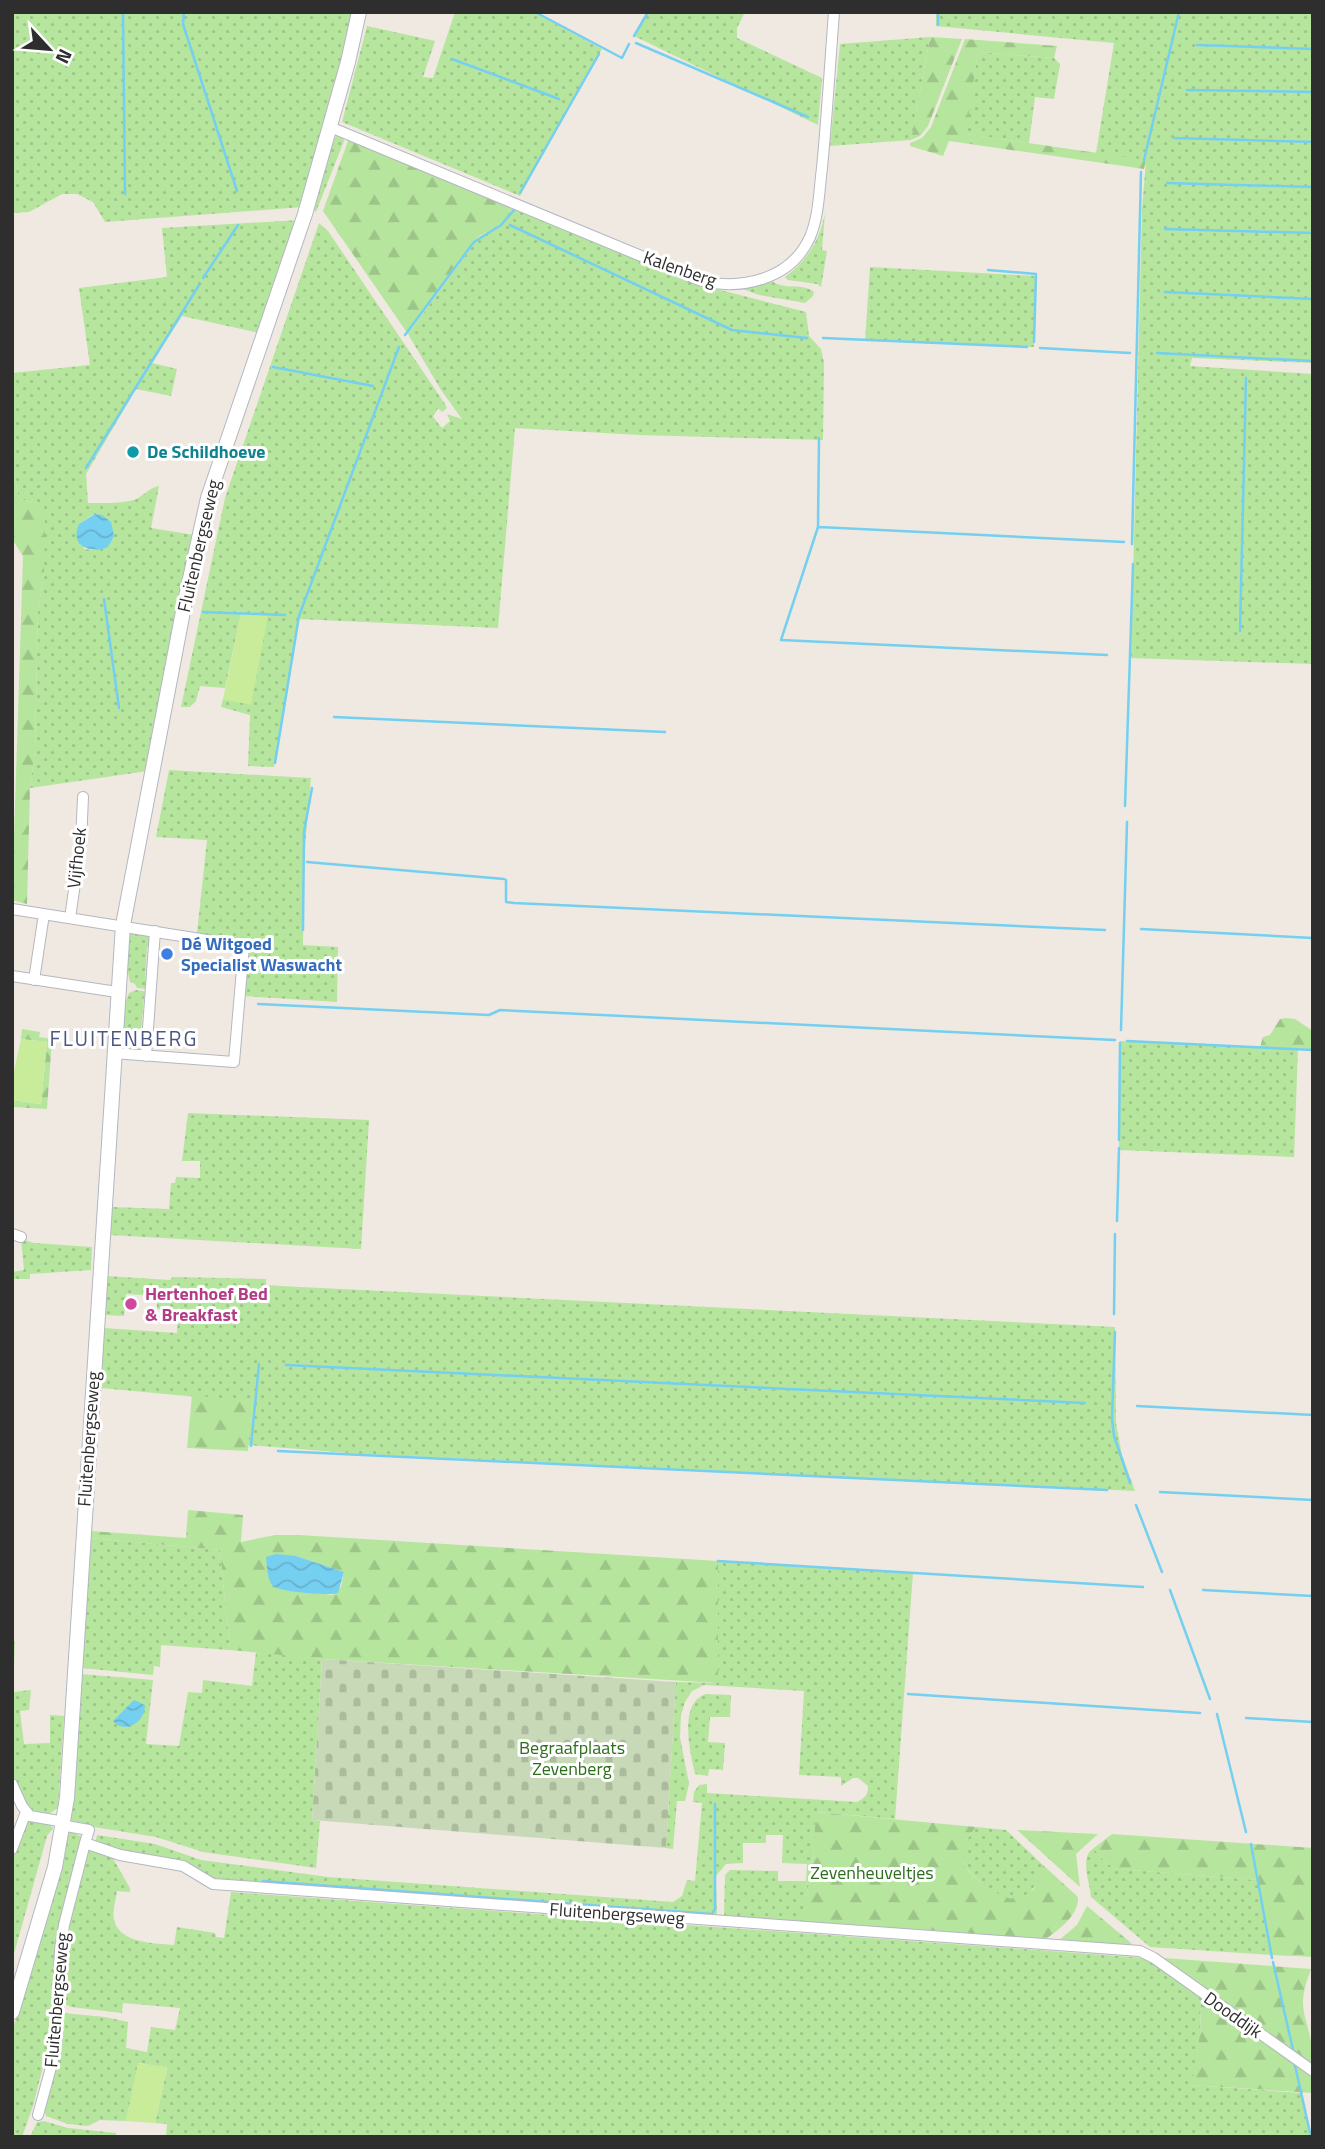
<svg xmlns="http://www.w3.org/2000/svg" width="1325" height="2149" font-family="'Titillium Web',sans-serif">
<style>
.grass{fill:url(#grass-dots);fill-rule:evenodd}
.forest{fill:url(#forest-firs);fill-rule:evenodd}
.cemetery{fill:url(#cemetery-stones)}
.pitch{fill:#c9ec9a}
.water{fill:url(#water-waves)}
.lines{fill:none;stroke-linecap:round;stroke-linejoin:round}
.stream{stroke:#75cff0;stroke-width:2.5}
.minor-casing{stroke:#b4b7c1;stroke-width:12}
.tertiary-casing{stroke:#b4b7c1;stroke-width:16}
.minor{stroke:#fff;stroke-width:10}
.tertiary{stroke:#fff;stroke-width:14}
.culture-dot{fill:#0f9aa8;stroke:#fff;stroke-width:2.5}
.shop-dot{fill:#3f7fe0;stroke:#fff;stroke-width:2.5}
.hotel-dot{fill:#d1479c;stroke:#fff;stroke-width:2.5}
.labels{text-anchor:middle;stroke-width:6;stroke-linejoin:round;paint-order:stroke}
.street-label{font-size:18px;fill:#2e2e2e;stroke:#fff}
.culture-label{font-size:18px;font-weight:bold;fill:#0d838f;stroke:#fff;text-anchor:start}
.shop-label{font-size:18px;font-weight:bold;fill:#366cbe;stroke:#fff;text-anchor:start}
.hotel-label{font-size:18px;font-weight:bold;fill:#b23c85;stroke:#fff;text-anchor:start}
.park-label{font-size:18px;fill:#2c6e1b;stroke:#fff}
.quarter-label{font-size:21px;letter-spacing:2px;fill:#4d5680;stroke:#fff}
</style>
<defs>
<pattern id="grass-dots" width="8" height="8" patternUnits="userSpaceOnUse" patternTransform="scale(1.75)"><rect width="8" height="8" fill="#b6e59e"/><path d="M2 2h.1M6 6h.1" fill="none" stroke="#9dc588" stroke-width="1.8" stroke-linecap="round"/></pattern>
<pattern id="forest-firs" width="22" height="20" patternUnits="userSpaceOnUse" patternTransform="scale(1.75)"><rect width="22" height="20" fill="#b6e59e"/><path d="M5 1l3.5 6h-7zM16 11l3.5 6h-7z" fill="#9dc588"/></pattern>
<pattern id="cemetery-stones" width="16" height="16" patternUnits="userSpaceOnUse" patternTransform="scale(1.75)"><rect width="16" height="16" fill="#c8d9b8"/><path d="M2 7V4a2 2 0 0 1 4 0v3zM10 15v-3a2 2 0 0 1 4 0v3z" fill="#acbb9e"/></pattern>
<pattern id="water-waves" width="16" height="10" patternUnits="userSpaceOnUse" patternTransform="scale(1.75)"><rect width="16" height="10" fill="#75cff0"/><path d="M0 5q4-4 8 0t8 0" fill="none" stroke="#66b2ce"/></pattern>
</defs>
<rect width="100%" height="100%" fill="#efe9e1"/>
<path class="grass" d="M 12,12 L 354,12 L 303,207 L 105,222 L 93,202 L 77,194 L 62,194 L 29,212 L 12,213 Z
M 455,12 L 533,12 L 602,49 L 520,196 L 342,122 L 367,26 L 435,41 L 423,77 L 433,78 Z
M 647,12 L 745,12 L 737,28 L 737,38 L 822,78 L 818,125 L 634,36 Z
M 936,12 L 1313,12 L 1313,363 L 1192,358 L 1190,366 L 1313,374 L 1313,664 L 1131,658 L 1142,209 L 1146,161 L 1096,153 L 1114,43 L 936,26 Z
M 930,37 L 911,140 L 830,146 L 840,44 Z
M 978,52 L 1054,58 L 1060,64 L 1054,99 L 1035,97 L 1029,143 L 965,134 Z
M 338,135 L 343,135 L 344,141 L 316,212 L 312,208 L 332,140 Z
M 513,207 L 705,286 L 806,312 L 809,336 L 821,349 L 824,363 L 823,440 L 640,435 L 515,428 L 498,628 L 298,619 L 274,767 L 248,766 L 250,715 L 221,707 L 223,699 L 251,704 L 241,614 L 225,688 L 200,686 L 196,701 L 190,707 L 181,707 L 225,498 L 319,223 L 328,231 L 445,404 L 447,408 L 442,412 L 438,408 L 433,417 L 442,428 L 450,421 L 447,414 L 462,419 L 441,390 L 408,334 L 479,237 L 502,223 Z
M 825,213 L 822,250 L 827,251 L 821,287 L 817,284 L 788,280 L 785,277 C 807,261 820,240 825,213 Z
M 299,220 L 259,333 L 182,316 L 152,363 L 177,369 L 171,396 L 136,389 L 86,474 L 88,503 C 103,503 119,504 134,500 C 143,497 148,488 159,486 L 151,528 L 194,535 L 148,771 L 30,788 L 35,752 L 38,609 L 44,575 L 39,503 L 19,499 L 12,463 L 12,373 L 90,365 L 79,288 L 167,277 L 162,228 ZM 94,514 L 98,514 L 96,550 L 84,549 L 79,524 Z
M 870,267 L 1036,276 L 1034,347 L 865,341 Z
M 772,281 C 785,291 802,282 814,292 L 813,296 L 805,303 L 759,295 L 740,288 Z
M 169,770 L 311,778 L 304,860 L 303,945 L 338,947 L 337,1002 L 244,996 L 249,942 L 197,933 L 207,840 L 156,837 Z
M 129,931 L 149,933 L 152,944 L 147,947 L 145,980 L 148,983 L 148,989 L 137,988 L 135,984 L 130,982 L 127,968 Z
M 136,990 L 148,992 L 144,996 L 141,1032 L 144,1036 L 142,1050 L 123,1051 L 118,1045 L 124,1006 L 129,993 Z
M 1120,1041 L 1298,1049 L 1294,1157 L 1119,1150 Z
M 188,1113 L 369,1120 L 361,1249 L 110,1235 L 111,1207 L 169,1209 L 171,1183 L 175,1183 L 176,1177 L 200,1178 L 200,1161 L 182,1161 Z
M 21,1239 L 34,1243 L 92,1247 L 91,1270 L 30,1274 L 30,1279 L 12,1279 L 12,1272 L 24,1270 Z
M 106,1276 L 170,1280 L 173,1277 L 266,1279 L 266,1285 L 280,1286 L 1115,1327 L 1116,1423 L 1122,1455 L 1135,1491 L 362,1454 L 248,1445 L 252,1402 L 101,1388 L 104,1328 L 177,1333 L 178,1312 L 157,1309 L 157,1296 L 126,1294 L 124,1316 L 105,1315 Z
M 90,1538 L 220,1550 L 230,1650 L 161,1645 L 160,1667 L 154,1666 L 153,1675 L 82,1668 Z
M 718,1561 L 913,1573 L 895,1819 L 817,1812 L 813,1861 L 807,1864 L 782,1863 L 783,1835 L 766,1835 L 766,1843 L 743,1843 L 743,1863 L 726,1864 L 716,1876 L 717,1918 L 222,1883 L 174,1862 L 95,1844 L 97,1835 L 155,1844 L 201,1860 L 328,1877 L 673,1902 L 682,1896 L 687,1880 L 695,1881 L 702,1803 L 693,1802 L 694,1792 L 699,1785 L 707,1784 L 707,1793 L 857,1802 C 865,1798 868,1795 868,1786 L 858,1778 L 853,1778 L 841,1786 L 841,1777 L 799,1775 L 804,1691 L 704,1685 L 692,1691 L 685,1702 L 681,1715 L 680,1737 L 689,1784 L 685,1801 L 677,1801 L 673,1849 L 666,1848 L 676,1682 L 718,1683 Z
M 12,1641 L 15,1641 L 13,1692 L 31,1690 L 29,1710 L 20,1711 L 24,1744 L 50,1743 L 50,1715 L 64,1716 L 58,1808 L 47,1815 L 35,1813 L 23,1803 L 12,1776 Z
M 256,1652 L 322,1659 L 312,1820 L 320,1821 L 316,1868 L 203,1852 L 156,1837 L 76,1824 L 69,1818 L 81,1674 L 153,1680 L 146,1744 L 179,1746 L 188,1692 L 202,1693 L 203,1680 L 252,1686 Z
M 706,1694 L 731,1695 L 730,1717 L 710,1717 L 708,1742 L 725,1743 L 723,1770 L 709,1769 L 708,1776 L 695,1774 C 690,1752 678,1703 706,1694 Z
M 30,1820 L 48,1823 L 53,1828 L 47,1836 L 12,1961 C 12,1932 3,1834 30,1820 Z
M 976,1827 L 1006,1830 L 1043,1865 C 1040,1884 1025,1907 1003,1897 C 998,1895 993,1890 989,1888 C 962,1870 953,1854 976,1827 Z
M 72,1832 L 82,1837 L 61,1921 L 56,2015 L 33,2106 L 22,2137 L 12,2137 L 12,2032 L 44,1924 L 67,1834 Z
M 88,1850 L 111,1855 L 130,1888 L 130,1892 L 117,1891 C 116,1899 112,1912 114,1920 C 120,1944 155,1943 174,1945 L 177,1927 L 215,1933 L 216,1937 L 224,1938 L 231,1892 L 1146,1958 L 1201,1997 L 1200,2034 L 1192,2085 L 1301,2093 L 1311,2137 L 166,2137 L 167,2124 L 155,2123 L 167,2068 L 139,2063 L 126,2121 L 100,2120 L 88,2126 L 68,2124 L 46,2116 L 44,2110 L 63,2013 L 105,2017 L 128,2022 L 126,2048 L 147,2052 L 151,2027 L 175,2030 L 180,2008 L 123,2003 L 122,2013 L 71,2007 L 63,2003 L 64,1937 Z
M 1090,1851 L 1096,1851 L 1106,1863 L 1118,1869 L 1258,1880 L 1272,1955 L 1150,1947 L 1091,1897 C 1090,1882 1081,1863 1090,1851 Z
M 730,1870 L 778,1871 L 778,1881 L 806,1881 L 809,1885 L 805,1900 L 805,1923 L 727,1918 L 724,1914 L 725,1875 Z
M 44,2121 L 68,2128 L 116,2133 L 116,2137 L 30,2137 L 37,2122 Z"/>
<path class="forest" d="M 930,37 L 962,39 L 928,126 L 920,136 L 911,140 Z
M 965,39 L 1057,46 L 1054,58 L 978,52 L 966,134 L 1146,160 L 1144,169 L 949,141 L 943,156 L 910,146 L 910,143 L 922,138 L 931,127 Z
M 352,139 L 513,207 L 502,223 L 478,237 L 408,334 L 323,211 L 348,141 Z
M 12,463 L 19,499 L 39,503 L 45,518 L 44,575 L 38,609 L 35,752 L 30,788 L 27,904 L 12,900 L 23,556 L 12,539 Z
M 1286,1018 L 1295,1019 L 1313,1031 L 1313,1050 L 1260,1047 L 1263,1037 L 1270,1035 L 1280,1019 Z
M 22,1029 L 40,1032 L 39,1037 L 52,1039 L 47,1109 L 12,1107 L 12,1100 L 41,1104 L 47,1042 L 21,1039 Z
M 192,1395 L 252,1402 L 248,1451 L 187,1448 Z
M 188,1510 L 243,1515 L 241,1542 L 275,1535 L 299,1535 L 718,1561 L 718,1683 L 322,1659 L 230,1650 L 220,1550 L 90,1538 L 91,1531 L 186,1538 ZM 296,1556 L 344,1572 L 341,1587 L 332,1595 L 297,1590 Z
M 816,1812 L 976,1827 C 955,1852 960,1870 987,1886 C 995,1891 1002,1897 1012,1899 L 1015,1894 L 1022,1897 L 1034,1889 L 1043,1865 L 1078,1897 C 1079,1916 1059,1929 1045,1940 L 805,1923 L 805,1900 L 809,1885 L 806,1881 L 807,1864 L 813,1861 Z
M 1017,1830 L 1098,1834 L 1076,1854 L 1080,1887 Z
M 1112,1834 L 1313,1848 L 1313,1957 L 1272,1955 L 1258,1880 L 1118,1869 L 1106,1863 L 1096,1851 L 1090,1851 Z
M 1087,1906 L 1130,1942 L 1133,1946 L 1058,1941 L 1077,1925 Z
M 1164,1958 L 1311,1969 C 1307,1980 1303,1991 1303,2002 C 1303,2023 1317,2042 1310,2064 Z
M 1201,1997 L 1313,2077 L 1313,2093 L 1191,2085 L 1200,2034 Z"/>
<path class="cemetery" d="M 322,1659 L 676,1682 L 666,1848 L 312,1820 Z"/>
<path class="pitch" d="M 241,614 L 268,616 L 251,705 L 223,699 Z
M 21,1039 L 47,1042 L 41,1104 L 12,1100 L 12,1080 Z
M 138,2063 L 167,2067 L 155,2123 L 126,2121 Z"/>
<path class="water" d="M 95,514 L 102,515 L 111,522 L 114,536 L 108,547 C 91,554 69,547 79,524 Z
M 276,1554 L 296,1556 L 344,1572 L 338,1593 C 329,1596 277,1592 272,1585 C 267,1578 267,1565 266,1557 Z
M 134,1700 L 145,1705 C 145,1722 125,1735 113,1721 Z"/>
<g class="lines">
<path class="stream" d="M 123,12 L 125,194
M 184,12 L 183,24 L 237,191
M 535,12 L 622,58 L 629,44
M 938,12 L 938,25
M 634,36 L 648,12
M 636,43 L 808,117
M 1197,45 L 1313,49
M 452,59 L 559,99
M 1187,90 L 1313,92
M 1174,138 L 1313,142
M 1144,160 L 1179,12
M 1167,183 L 1313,187
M 520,193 L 599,54
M 510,225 L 732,330 L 807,338
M 1165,229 L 1313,233
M 988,270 L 1036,274 L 1034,342
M 203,278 L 238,225
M 1165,292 L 1313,299
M 405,335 L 474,242 L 501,225 L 514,210
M 823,338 L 1027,347
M 1040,348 L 1130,353
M 1157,353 L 1313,361
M 273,367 L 373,386
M 819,438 L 818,527 L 781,640 L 1107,655
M 86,468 L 199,285
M 819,527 L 1124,542
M 1132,544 L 1141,172
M 104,599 L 119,708
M 203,612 L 285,615
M 1240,631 L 1246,378
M 334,717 L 665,732
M 275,763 L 299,616 L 399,347
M 1125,806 L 1133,564
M 307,862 L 504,879 L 506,880 L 506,902 L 514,903 L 1105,930
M 1141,929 L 1313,938
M 303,930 L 304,832 L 312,788
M 258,1004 L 489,1015 L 500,1010 L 1115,1040
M 1121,1030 L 1127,822
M 1127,1041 L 1313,1050
M 1119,1140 L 1120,1043
M 1117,1221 L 1119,1148
M 1114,1314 L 1115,1234
M 1115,1332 L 1112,1419 L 1114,1436 L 1130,1483
M 286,1365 L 1085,1403
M 1137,1406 L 1313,1415
M 251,1446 L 259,1364
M 278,1451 L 1107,1490
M 1160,1492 L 1313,1500
M 1136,1505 L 1162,1572
M 718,1561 L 1143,1587
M 1170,1590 L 1210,1699
M 1203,1590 L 1313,1596
M 908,1694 L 1200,1713
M 1217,1714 L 1246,1832
M 1246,1718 L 1313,1722
M 1251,1844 L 1272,1958
M 263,1881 L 712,1914 L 715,1909 L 715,1804
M 1273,1962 L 1294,2054
M 1294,2061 L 1311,2137"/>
<g class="minor-casing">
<path id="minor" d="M 330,127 L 699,280 C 740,291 791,280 810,237 C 819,216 819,191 822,168 C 827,116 830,64 834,12
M 12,909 L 244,946 L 234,1062 L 113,1053
M 70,918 L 81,842 L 83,797
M 12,976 L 117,992
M 34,980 L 44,914
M 146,1056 L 155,931
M 12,1234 L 21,1237
M 12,1784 L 22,1806 L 30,1816 L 59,1821 L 66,1826 L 89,1830 L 85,1843 L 120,1855 L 183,1866 L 213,1884 L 1140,1951 L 1154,1958 L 1313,2071
M 12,1849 L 26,1812
M 38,2115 L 56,2049 L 60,1950 L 64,1925 L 85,1843"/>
</g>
<g class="tertiary-casing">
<path id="tertiary" d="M 12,2012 L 55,1867 L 67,1798 L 123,925 L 185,601 L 208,498 L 305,214 L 348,62 L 359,12"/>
</g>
<use href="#minor" class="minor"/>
<use href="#tertiary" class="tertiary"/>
</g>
<circle class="culture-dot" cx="133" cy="452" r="7"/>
<circle class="shop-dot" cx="167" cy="954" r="7"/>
<circle class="hotel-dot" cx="131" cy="1304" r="7"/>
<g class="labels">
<g class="street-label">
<text transform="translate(680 269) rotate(19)" y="6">Kalenberg</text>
<text transform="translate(199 546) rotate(-77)" y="6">Fluitenbergseweg</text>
<text transform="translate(77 858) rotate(-84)" y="6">Vijfhoek</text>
<text transform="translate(89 1439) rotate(-86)" y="6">Fluitenbergseweg</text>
<text transform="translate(617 1914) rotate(4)" y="6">Fluitenbergseweg</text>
<text transform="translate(57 2000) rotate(-85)" y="6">Fluitenbergseweg</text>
<text transform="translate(1233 2015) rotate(35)" y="6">Dooddijk</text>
</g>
<g class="culture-label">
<text x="147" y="458">De Schildhoeve</text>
</g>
<g class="shop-label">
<text x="181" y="950">Dé Witgoed<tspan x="181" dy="21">Specialist Waswacht</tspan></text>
</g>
<g class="hotel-label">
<text x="145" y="1300">Hertenhoef Bed<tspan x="145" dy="21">&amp; Breakfast</tspan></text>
</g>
<g class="park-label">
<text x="572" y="1754">Begraafplaats<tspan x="572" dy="21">Zevenberg</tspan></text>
<text x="872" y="1879">Zevenheuveltjes</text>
</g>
<g class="quarter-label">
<text x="124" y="1046">FLUITENBERG</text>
</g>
</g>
<rect width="1325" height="2149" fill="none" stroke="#2e2e2e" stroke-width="28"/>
<g transform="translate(49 49) rotate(116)" stroke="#ffffff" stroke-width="5" paint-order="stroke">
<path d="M0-5L12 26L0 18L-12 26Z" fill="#2e2e2e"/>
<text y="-10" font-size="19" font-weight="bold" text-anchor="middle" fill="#2e2e2e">N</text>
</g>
</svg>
